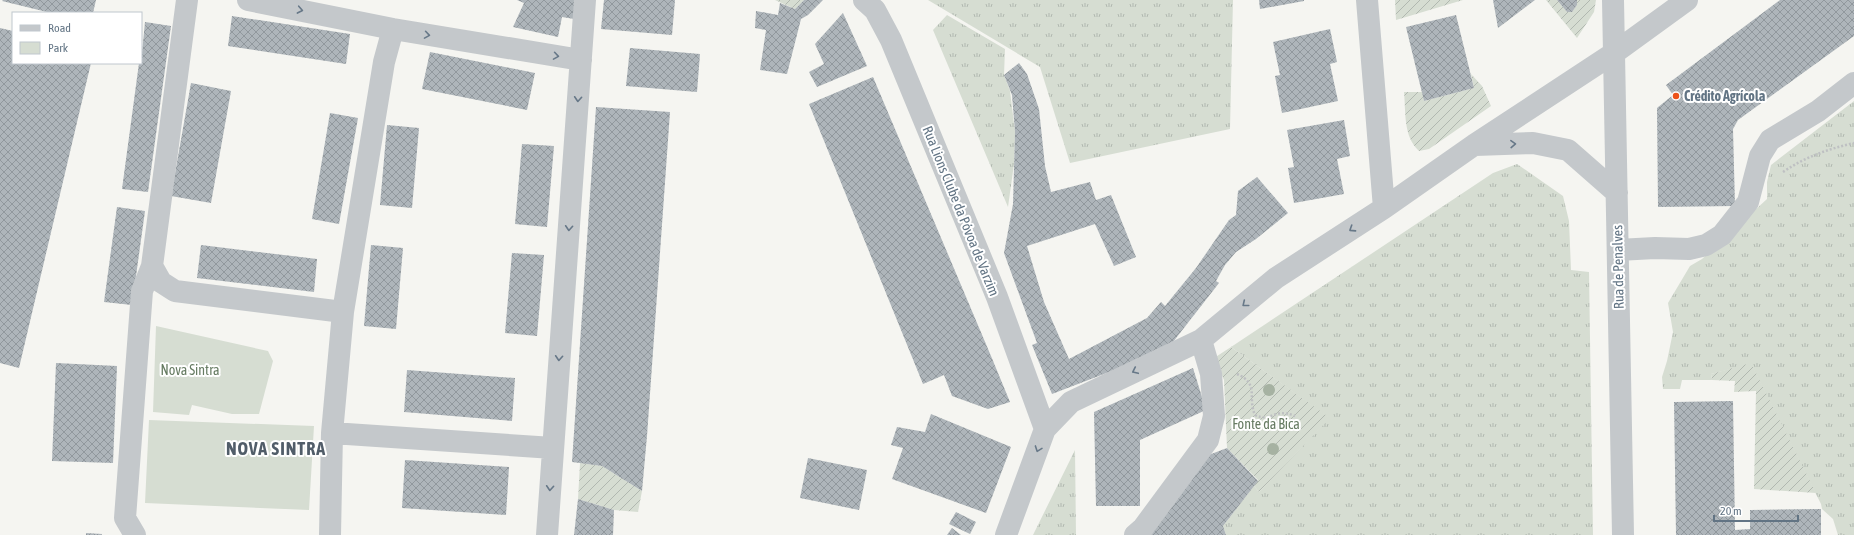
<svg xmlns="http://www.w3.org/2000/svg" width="1854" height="535" font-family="'Asap Condensed',sans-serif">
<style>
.grass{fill:url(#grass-tufts)}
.park{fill:#d6ddd2}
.garden{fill:url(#garden-furrows)}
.building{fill:url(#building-cross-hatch)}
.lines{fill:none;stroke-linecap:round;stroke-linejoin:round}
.path{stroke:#bec0c2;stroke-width:2.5;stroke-dasharray:2 2;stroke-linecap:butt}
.minor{stroke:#c4c8cb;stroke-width:22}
.tree{fill:#a6b2a2}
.oneway{stroke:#677888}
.poi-dot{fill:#ed5119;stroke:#fff;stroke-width:1.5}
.labels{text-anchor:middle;stroke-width:4;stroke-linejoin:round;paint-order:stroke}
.poi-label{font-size:14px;font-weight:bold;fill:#627484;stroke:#fff;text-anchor:start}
.street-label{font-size:14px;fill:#627484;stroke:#fff}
.park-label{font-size:14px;fill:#667b62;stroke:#fff}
.district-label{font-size:18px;font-weight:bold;letter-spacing:1px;fill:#515d69;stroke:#fff}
</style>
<defs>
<pattern id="grass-tufts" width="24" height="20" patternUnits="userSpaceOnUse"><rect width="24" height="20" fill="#d6ddd2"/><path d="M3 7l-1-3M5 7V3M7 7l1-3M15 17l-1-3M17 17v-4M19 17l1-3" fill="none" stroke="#b1b8b0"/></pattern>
<pattern id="garden-furrows" width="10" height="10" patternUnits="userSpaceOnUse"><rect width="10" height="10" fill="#d6ddd2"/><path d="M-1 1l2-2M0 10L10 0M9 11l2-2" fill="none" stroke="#b1b8b0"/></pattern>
<pattern id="building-cross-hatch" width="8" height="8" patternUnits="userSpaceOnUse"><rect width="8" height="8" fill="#aeb5ba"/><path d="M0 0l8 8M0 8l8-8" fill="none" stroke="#91989d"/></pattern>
</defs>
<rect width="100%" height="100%" fill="#f5f5f1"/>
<path class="grass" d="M 928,0 L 1233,0 L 1230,129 L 1070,163 L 1040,67 Z
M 947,15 L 1005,49 L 1004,75 L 1010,91 L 1015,132 L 1014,164 L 1008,207 L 933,30 Z
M 1854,101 L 1854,535 L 1838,535 L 1833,519 L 1822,509 L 1821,504 L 1751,364 L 1711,374 L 1712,380 L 1682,380 L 1680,389 L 1663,389 L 1662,377 L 1667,361 L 1673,332 L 1668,303 L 1690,266 L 1702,259 L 1767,199 L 1767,182 L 1771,165 Z
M 1517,164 L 1563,196 L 1569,221 L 1571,270 L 1589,272 L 1593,535 L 1226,535 L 1223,526 L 1254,486 L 1259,492 L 1329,418 L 1231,347 L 1493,173 Z
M 1075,450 L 1076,535 L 1033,535 Z"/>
<path class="park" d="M 156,326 L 268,351 L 273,361 L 259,414 L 232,414 L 192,405 L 189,415 L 153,412 Z
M 149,420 L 314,426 L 309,510 L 145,503 Z"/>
<path class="garden" d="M 775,0 L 804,0 L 795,9 Z
M 1395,0 L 1463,0 L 1396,20 Z
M 1546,0 L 1557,0 L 1567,12 L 1572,12 L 1577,5 L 1577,0 L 1596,0 L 1594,12 L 1577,38 Z
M 1471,74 L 1482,86 L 1491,106 L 1429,149 L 1419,151 C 1403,136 1406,113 1404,92 L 1422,92 L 1424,101 L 1474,88 Z
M 1231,347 L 1330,418 L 1259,492 L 1254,486 L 1258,480 L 1227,448 L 1224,380 L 1214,358 Z
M 1751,363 L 1816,493 L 1754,489 L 1756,391 L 1734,392 L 1735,381 L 1712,380 L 1711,374 Z
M 580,463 L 602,466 L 642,491 L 638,512 L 614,510 L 578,499 Z"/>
<path class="building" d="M 3,0 L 96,0 L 93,13 L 51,13 L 2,1 Z
M 517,0 L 575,0 L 574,19 L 562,17 L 558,37 L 513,27 L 524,3 Z
M 604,0 L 675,0 L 672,35 L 601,29 Z
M 804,0 L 823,0 L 808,15 L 801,19 L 787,74 L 760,70 L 766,30 L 755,28 L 756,11 L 778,15 L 780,3 L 795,9 Z
M 1259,0 L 1304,0 L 1304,1 L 1260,9 Z
M 1493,0 L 1535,0 L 1498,28 Z
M 1557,0 L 1577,0 L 1577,5 L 1572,12 L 1567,12 Z
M 1780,0 L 1854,0 L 1854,36 L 1738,120 L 1733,129 L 1735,206 L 1658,207 L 1657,108 L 1673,95 L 1666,85 Z
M 843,13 L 867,66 L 817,87 L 809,72 L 824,64 L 815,44 Z
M 1456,15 L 1474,88 L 1424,101 L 1406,27 Z
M 232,16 L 350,34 L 346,64 L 228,46 Z
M 145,22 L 171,26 L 148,192 L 122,189 L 139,63 L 141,63 Z
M 0,28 L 13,31 L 13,63 L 91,63 L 19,368 L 0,363 Z
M 1330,29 L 1337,62 L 1330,64 L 1338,101 L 1282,113 L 1275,76 L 1280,75 L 1273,42 Z
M 630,48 L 700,54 L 697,92 L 626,86 Z
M 430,52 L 535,73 L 527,110 L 422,89 Z
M 1019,63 L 1027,74 L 1039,109 L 1045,166 L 1051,192 L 1090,182 L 1096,200 L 1111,195 L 1136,257 L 1114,266 L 1095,224 L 1027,246 L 1044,302 L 1069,359 L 1147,318 L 1161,302 L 1165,306 L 1196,268 L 1229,220 L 1236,215 L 1238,191 L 1257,177 L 1288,213 L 1256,239 L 1236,252 L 1225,265 L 1216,281 L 1219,283 L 1173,342 L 1117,369 L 1052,394 L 1032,345 L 1037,343 L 1004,253 L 1013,204 L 1015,132 L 1012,95 L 1004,75 Z
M 873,77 L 991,356 L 1010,402 L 988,409 L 952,396 L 944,375 L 923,384 L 809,104 Z
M 191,83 L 231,91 L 211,203 L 171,196 Z
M 596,107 L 670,112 L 647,436 L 642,491 L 602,466 L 572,462 Z
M 330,113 L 358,118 L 339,224 L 312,219 Z
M 1344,120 L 1350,156 L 1337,159 L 1344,194 L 1294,203 L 1288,168 L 1294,167 L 1287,130 Z
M 387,125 L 419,128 L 412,208 L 380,205 Z
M 522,144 L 554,146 L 547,227 L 515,224 Z
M 117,207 L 145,211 L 132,305 L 104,302 Z
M 201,245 L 317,259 L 314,292 L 197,278 Z
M 371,245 L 403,248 L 396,329 L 364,326 Z
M 512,253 L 544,255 L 537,336 L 505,333 Z
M 56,363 L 117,366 L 113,463 L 52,461 Z
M 1193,368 L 1206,410 L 1140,440 L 1140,506 L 1096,506 L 1094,412 Z
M 407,370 L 515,378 L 512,421 L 404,412 Z
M 1733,401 L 1735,530 L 1750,529 L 1750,510 L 1821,509 L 1821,535 L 1676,535 L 1674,402 Z
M 931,414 L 1011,447 L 986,513 L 892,479 L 903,448 L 891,445 L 897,427 L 925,432 Z
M 1227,448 L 1258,481 L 1223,526 L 1226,535 L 1151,535 L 1149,529 L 1206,456 Z
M 808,458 L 867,470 L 859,510 L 800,498 Z
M 405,460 L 509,467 L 506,515 L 402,508 Z
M 578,499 L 614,510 L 613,535 L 574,535 Z
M 956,512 L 976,522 L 970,534 L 949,524 Z
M 952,528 L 961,535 L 947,535 Z
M 86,533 L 102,534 L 102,535 L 86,535 Z"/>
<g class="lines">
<path class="path" d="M 1783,172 C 1805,157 1828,149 1854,143
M 1237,374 C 1260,384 1247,397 1255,415 C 1271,423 1274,407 1295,416"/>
<path class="minor" d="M 187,0 L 152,266 L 161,282 L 175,291 L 343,312
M 248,0 L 393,29 L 581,60
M 864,0 L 875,10 L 891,40 L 997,297 L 1045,429
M 1367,0 L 1384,208
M 1613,0 L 1623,535
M 1475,145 L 1533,143 L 1568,150 L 1617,193
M 1618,250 L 1655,248 L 1689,249 L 1706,245 L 1722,235 L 1748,202 L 1760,156 L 1770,140 L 1818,111 L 1854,83
M 332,433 L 553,448
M 135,535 L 125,518 L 142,291 L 152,266
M 330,535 L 332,433 L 343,312 L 384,62 L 393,29
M 547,535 L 585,0
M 1006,535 L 1045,429 L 1071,402 L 1201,340 L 1276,278 L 1384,208 L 1474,145 L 1614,53 L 1687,0
M 1135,535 L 1143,528 L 1208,440 L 1214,416 L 1211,374 L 1201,340"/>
</g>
<g class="tree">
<circle cx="1269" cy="390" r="6"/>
<circle cx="1273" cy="449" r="6"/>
</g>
<defs><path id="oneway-chevron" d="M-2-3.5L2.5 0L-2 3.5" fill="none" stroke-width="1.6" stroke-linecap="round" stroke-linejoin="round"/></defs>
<g class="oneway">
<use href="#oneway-chevron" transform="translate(300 10) rotate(11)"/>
<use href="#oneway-chevron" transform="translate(427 35) rotate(9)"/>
<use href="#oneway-chevron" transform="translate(556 56) rotate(9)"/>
<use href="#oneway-chevron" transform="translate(578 99) rotate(94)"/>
<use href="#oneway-chevron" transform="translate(1513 144) rotate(-2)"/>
<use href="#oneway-chevron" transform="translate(569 228) rotate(94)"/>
<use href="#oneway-chevron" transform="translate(1352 229) rotate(147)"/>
<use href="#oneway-chevron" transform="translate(1245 304) rotate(141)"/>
<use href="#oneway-chevron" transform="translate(559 358) rotate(94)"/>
<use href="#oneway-chevron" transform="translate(1135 371) rotate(155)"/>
<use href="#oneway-chevron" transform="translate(1038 449) rotate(110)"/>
<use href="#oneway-chevron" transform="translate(550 488) rotate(94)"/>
</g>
<circle class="poi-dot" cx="1676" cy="96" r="4"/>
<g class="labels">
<g class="poi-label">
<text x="1684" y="101">Crédito Agrícola</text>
</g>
<g class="street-label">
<text transform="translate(961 211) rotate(68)" y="5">Rua Lions Clube da Póvoa de Varzim</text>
<text transform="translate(1618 267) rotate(-91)" y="5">Rua de Penalves</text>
</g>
<g class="park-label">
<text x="190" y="375">Nova Sintra</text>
<text x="1266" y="429">Fonte da Bica</text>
</g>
<g class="district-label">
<text x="276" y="455">NOVA SINTRA</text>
</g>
</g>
<rect x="12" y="12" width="130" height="52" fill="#ffffff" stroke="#c0c7ce"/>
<rect x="20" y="25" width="20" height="6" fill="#c4c8cb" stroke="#c0c7ce"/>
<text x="48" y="32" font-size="12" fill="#627484">Road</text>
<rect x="20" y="42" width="20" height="12" fill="#d6ddd2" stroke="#c0c7ce"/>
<text x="48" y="52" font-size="12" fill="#627484">Park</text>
<path d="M1714 515v6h84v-6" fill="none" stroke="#627484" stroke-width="2"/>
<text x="1720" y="515" font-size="12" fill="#627484" stroke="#ffffff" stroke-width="3" paint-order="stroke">20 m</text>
</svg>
